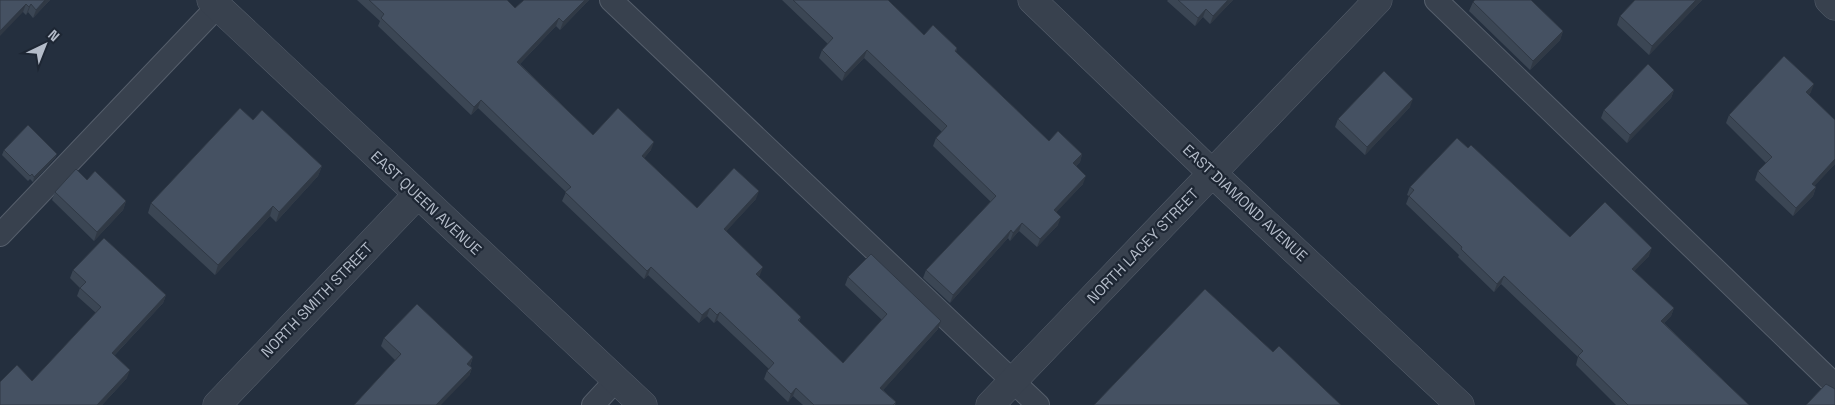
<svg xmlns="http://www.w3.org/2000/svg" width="1835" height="405" font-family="'Space Grotesk',sans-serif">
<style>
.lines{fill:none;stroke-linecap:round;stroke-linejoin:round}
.service-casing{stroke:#565f6c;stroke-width:24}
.minor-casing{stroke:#565f6c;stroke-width:29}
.service{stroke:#38414e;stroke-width:22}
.minor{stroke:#38414e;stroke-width:28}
.wall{fill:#3b4654}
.shaded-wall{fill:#303945}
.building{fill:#455162;stroke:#303945}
.labels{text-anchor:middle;stroke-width:4.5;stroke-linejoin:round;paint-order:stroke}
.street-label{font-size:15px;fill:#b4bcc9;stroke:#1d2633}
</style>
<rect width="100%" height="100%" fill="#242f3e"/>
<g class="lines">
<g class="service-casing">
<path id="service" d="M 611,0 L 1038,405
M 1436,0 L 1835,385
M 0,235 L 218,6
M 593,405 L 616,380"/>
</g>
<g class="minor-casing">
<path id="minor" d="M 211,0 L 643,405
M 1032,0 L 1212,173 L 1460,405
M 1829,0 L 1835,6
M 217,405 L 417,195
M 990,405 L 1378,0"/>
</g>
<use href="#service" class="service"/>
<use href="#minor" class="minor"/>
</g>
<path class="wall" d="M 0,0 L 50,0 L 33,18 L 28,12 L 26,15 L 23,12 Z
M 357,0 L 507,0 L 515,8 L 524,0 L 589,0 L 560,30 L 556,26 L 520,64 L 593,135 L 651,150 L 644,158 L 697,208 L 756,199 L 726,231 L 760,275 L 758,277 L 801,317 L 799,322 L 843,363 L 882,320 L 845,285 L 848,277 L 938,329 L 883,390 L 896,402 L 895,405 L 803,405 L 793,396 L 788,402 L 764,379 L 767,371 L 769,369 L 717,320 L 714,323 L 707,316 L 699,323 L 648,275 L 644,279 L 562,201 L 566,192 L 478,108 L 471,115 L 378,26 L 380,21 Z
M 782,0 L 888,0 L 924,35 L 957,48 L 956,52 L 1049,141 L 1082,154 L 1080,162 L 1076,166 L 1083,184 L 1056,212 L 1058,225 L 1037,247 L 1019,231 L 1010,241 L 1008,238 L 950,303 L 923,278 L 926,270 L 991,202 L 933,146 L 936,138 L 942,132 L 864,58 L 842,81 L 819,58 L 822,50 L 828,44 Z
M 1168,0 L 1233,0 L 1210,24 L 1203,17 L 1195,26 L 1167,1 Z
M 1635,0 L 1702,0 L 1649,55 L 1617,25 L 1620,16 Z
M 1473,2 L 1563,31 L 1560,40 L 1530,70 L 1469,11 Z
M 1674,90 L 1671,98 L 1627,143 L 1601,118 L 1604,110 Z
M 1811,92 L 1809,95 L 1835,164 L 1814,186 L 1816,187 L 1813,196 L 1793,216 L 1755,180 L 1758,171 L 1766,163 L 1726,123 L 1729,115 Z
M 1410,107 L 1365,155 L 1335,127 L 1338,119 Z
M 253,120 L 322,166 L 318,176 L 276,222 L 270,216 L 215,275 L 148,213 L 151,203 Z
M 1468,148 L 1570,237 L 1649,256 L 1634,271 L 1674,308 L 1671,316 L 1664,323 L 1749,405 L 1616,405 L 1576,365 L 1578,357 L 1501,284 L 1494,292 L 1458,257 L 1459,255 L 1406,204 L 1409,196 L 1407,195 L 1410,187 Z
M 4,150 L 57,154 L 55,158 L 33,182 L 30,179 L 28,181 L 2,155 Z
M 87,180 L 126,201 L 123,210 L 94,241 L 52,200 L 55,192 Z
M 73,270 L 166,295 L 163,303 L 114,356 L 127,378 L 102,405 L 0,405 L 32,381 L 96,313 L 77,296 L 80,288 L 70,278 Z
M 384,338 L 473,357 L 470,366 L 472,368 L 469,376 L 395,360 L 381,346 Z"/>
<path class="shaded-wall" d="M 45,0 L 50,0 L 33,18 L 36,10 Z
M 585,0 L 589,0 L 560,30 L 563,22 Z
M 1228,0 L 1233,0 L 1210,24 L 1213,16 Z
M 1696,0 L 1702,0 L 1649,55 L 1652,46 Z
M 26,4 L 23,12 L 0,36 L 0,31 Z
M 31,4 L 28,12 L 26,15 L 29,7 Z
M 1206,9 L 1203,17 L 1195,26 L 1198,18 Z
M 559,18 L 556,26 L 514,70 L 517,62 Z
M 1563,31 L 1560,40 L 1530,70 L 1533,61 Z
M 867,50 L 864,58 L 842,81 L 845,73 Z
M 1814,84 L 1811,92 L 1803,101 L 1806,92 Z
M 1674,90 L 1671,98 L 1627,143 L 1630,135 Z
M 1413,99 L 1410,107 L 1365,155 L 1367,147 Z
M 481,100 L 478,108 L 471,115 L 474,107 Z
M 654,142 L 651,150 L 639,164 L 642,156 Z
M 57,154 L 55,158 L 33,182 L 34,177 Z
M 1082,154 L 1080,162 L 1070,171 L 1073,163 Z
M 1835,159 L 1835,164 L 1809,192 L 1812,184 Z
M 322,166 L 318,176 L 276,222 L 279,212 Z
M 1086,176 L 1083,184 L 1051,218 L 1054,210 Z
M 1816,187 L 1813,196 L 1793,216 L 1796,208 Z
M 759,191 L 756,199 L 721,237 L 724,229 Z
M 126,201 L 123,210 L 94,241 L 97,232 Z
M 273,206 L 270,216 L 215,275 L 218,265 Z
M 1061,217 L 1058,225 L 1037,247 L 1040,239 Z
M 1022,223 L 1019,231 L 1010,241 L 1013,233 Z
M 1011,230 L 1008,238 L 950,303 L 953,295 Z
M 1652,248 L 1649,256 L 1629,277 L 1632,269 Z
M 651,267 L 648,275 L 644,279 L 647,271 Z
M 763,267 L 760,275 L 753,282 L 756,274 Z
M 1504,276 L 1501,284 L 1494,292 L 1497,284 Z
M 166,295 L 163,303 L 109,361 L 112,353 Z
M 710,308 L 707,316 L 699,323 L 702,315 Z
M 1674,308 L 1671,316 L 1658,329 L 1661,321 Z
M 720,312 L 717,320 L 714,323 L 717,315 Z
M 941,321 L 938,329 L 878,396 L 880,388 Z
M 473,357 L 470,365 L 464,372 L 467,364 Z
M 472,368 L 469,376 L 441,405 L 436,405 Z
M 130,370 L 127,378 L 102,405 L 97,405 Z
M 796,388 L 793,396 L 788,402 L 791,394 Z"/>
<path class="building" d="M 0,0 L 45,0 L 36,10 L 31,4 L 29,7 L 26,4 L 0,31 Z
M 369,0 L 507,0 L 515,8 L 524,0 L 585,0 L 563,22 L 559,18 L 517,62 L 593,135 L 618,108 L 654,142 L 642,156 L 697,208 L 734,168 L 759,191 L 724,229 L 763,267 L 756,274 L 801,317 L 798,320 L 843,363 L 887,314 L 848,277 L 871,254 L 941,321 L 880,388 L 896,402 L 893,405 L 814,405 L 796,388 L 791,394 L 767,371 L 774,363 L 720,312 L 717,315 L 710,308 L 702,315 L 651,267 L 647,271 L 565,192 L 571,187 L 481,100 L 474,107 L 381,18 L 384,14 Z
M 793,0 L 888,0 L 924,35 L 933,25 L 957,48 L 955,51 L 1049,141 L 1058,131 L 1082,154 L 1073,163 L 1086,176 L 1054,210 L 1061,217 L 1040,239 L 1022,223 L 1013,233 L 1011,230 L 953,295 L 926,270 L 996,196 L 936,138 L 947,126 L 867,50 L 845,73 L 822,50 L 833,38 Z
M 1178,0 L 1228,0 L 1213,16 L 1206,9 L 1198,18 Z
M 1475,0 L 1531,0 L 1563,31 L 1533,61 L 1473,2 Z
M 1635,0 L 1696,0 L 1652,46 L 1620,16 Z
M 1784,56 L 1814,84 L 1806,92 L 1835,120 L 1835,159 L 1812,184 L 1816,187 L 1796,208 L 1758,171 L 1772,157 L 1729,115 Z
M 1648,64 L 1674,90 L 1630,135 L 1604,110 Z
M 1384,71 L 1413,99 L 1367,147 L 1338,119 Z
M 240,108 L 253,120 L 262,110 L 322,166 L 279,212 L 273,206 L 218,265 L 151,203 Z
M 28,125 L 57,154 L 34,177 L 32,174 L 30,176 L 4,150 Z
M 1457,138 L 1468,148 L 1471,145 L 1570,237 L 1605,202 L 1652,248 L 1632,269 L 1674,308 L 1661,321 L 1749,405 L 1628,405 L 1578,356 L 1583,351 L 1504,276 L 1497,284 L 1461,249 L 1462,247 L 1409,196 L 1414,190 L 1410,187 Z
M 76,169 L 87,180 L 95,171 L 126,201 L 97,232 L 55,192 Z
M 104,238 L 166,295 L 112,353 L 130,370 L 97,405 L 0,405 L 0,382 L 17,365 L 32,381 L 101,307 L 80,288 L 86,282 L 73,270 Z
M 1205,289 L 1273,352 L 1279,346 L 1341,405 L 1094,405 Z
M 417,304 L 473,357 L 467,364 L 472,368 L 436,405 L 354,405 L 401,354 L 384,338 Z
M 1826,384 L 1835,389 L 1835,405 L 1806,405 Z"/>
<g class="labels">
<g class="street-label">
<text transform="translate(426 203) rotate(43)" y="5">EAST QUEEN AVENUE</text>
<text transform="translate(1245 203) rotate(43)" y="5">EAST DIAMOND AVENUE</text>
<text transform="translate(1143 246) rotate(-46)" y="5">NORTH LACEY STREET</text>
<text transform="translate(317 300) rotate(-46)" y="5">NORTH SMITH STREET</text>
</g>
</g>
<g transform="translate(45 45) rotate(43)" stroke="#1d2633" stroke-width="4" paint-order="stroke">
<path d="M0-4L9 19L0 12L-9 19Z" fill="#b4bcc9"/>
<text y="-8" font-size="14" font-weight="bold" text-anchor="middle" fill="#b4bcc9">N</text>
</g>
</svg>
